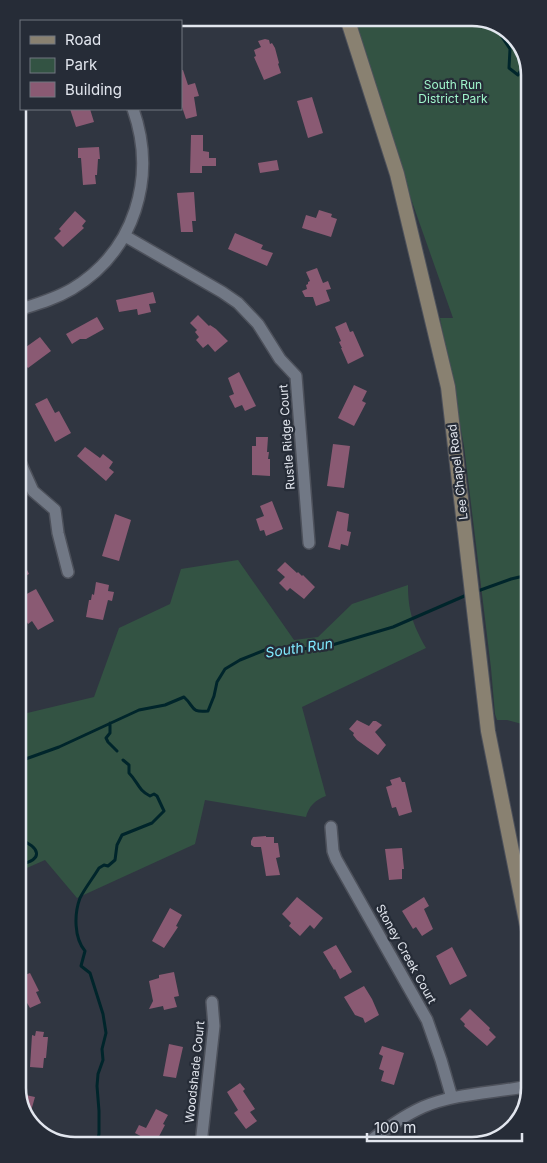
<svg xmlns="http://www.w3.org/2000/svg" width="547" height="1163" font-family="Inter,sans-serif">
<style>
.green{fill:#335343}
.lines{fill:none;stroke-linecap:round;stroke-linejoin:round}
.stream{stroke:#00252b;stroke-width:3}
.building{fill:#8a5a73}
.minor-casing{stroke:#4d515b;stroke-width:14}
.secondary-casing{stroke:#4d515b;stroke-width:16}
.minor{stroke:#717885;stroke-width:11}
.secondary{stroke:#898171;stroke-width:14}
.labels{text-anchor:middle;stroke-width:4.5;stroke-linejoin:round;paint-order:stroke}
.park-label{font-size:12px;fill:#9ff4ca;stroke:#262c37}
.street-label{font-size:12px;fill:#e2e6ee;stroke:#262c37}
.water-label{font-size:14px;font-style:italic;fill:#7fe7fc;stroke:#262c37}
.rim{fill:none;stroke:#e2e6ee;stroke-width:2.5}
</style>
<rect width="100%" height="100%" fill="#303641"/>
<path class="green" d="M 355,18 L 475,18 L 506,29 L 526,57 L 528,744 L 522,724 L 507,720 L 497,720 L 495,714 L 491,668 L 464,446 L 440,318 L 453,318 L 404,179 Z
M 238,560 L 294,640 L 318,637 L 352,604 L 408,585 C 408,611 413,625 426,648 L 302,707 L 326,796 C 315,800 309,806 306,817 L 205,800 L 195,844 L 77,898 L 45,860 L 20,871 L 20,719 L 23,714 L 94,697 L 119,628 L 170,604 L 181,569 Z"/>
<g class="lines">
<path class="stream" d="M 504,28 L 502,37 L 510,49 L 509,68 L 518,75 L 526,61
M 475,592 L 511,579 L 528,575
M 110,723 L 110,733 L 106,738 L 108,742 L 117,751
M 20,761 L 59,747 L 139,710 L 165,705 L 184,697 C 195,707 190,713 208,711 L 214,696 L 217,682 L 225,669 L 240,660 L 265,650 L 322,648 L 393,627 L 469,594
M 20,840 C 40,846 44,861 20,864
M 96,1145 L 99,1134 L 99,1111 L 97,1086 L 98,1074 L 103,1060 L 102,1049 L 106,1033 L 103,1014 L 90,973 L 81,966 L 85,951 C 74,938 74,914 80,898 C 85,888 93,878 99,868 L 104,865 L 108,866 L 115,860 L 117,845 L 122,835 L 152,823 L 164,811 L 157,796 L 154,794 L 150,796 C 138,790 138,782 129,773 L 129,765 L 123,760"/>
</g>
<path class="building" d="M 265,39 L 269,40 L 270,44 L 272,43 L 275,48 L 279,63 L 278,64 L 281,73 L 264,80 L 254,57 L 256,56 L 254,50 L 261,47 L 258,41 Z
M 181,70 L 183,70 L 188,85 L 195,83 L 199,96 L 194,97 L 197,116 L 186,119 L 181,104 Z
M 312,97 L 323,133 L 308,138 L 297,101 Z
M 70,109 L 90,109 L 94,122 L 76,127 Z
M 191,135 L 203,135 L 203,151 L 209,152 L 209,158 L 216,158 L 216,166 L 202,166 L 202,173 L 190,173 Z
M 99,147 L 100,159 L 98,159 L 97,175 L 95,175 L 96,184 L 83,185 L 81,158 L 78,158 L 78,148 Z
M 277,160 L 279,170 L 260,173 L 258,163 Z
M 194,192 L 196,221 L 192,221 L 193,232 L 181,232 L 177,193 Z
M 319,210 L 332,214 L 331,217 L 337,219 L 331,237 L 302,228 L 306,215 L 316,218 Z
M 75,211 L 86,221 L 82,226 L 84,228 L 63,247 L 54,238 L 61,231 L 59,229 L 66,221 Z
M 235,233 L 263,245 L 261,249 L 273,253 L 267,266 L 228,249 Z
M 317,268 L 323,283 L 328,281 L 331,289 L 326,290 L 330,301 L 316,306 L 313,297 L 305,297 L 302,291 L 307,289 L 306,285 L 308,284 L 308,282 L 310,281 L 306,272 Z
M 153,292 L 156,303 L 149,304 L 151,312 L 138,315 L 137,309 L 119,312 L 116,300 Z
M 198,315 L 209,326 L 210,325 L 216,329 L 228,341 L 215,352 L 208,344 L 203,348 L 196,340 L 199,337 L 195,332 L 197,330 L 190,323 Z
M 97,317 L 104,329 L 86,339 L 80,339 L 72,344 L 66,334 Z
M 346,322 L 350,332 L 353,331 L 364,356 L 348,364 L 341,348 L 342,348 L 339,342 L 341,341 L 335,327 Z
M 40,337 L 51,351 L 28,368 L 26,366 L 18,371 L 18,356 L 23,353 L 22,352 L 26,347 Z
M 239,372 L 256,406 L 245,411 L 242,405 L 235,408 L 229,396 L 234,394 L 228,378 Z
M 354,385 L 367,391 L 362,401 L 366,403 L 354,426 L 338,418 Z
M 47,398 L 55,413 L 59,411 L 71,433 L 55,442 L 35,404 Z
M 256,437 L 268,437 L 267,452 L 269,452 L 268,459 L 270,459 L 270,476 L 252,475 L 252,446 L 256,446 Z
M 333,444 L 350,446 L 344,488 L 327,486 Z
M 85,447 L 100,458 L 103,454 L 113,462 L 109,468 L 114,472 L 106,481 L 77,456 Z
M 272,501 L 283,529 L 266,536 L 264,530 L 260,531 L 256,519 L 264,516 L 260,506 Z
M 337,511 L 349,514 L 347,531 L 351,532 L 348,546 L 341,544 L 340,550 L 328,547 Z
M 115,514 L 131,520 L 119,561 L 102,556 Z
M 19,553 L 29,574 L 19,579 Z
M 285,562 L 297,573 L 298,572 L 302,576 L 303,575 L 315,587 L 304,599 L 290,588 L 287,591 L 279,583 L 285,577 L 277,570 Z
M 96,582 L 109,585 L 108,591 L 114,592 L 112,601 L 108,600 L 103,620 L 86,617 L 89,600 L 91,600 L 92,594 L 94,595 Z
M 36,589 L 54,621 L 38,630 L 32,621 L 28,624 L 19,608 L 25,604 L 21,597 Z
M 357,720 L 369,726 L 373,721 L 376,721 L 382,725 L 375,732 L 386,745 L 378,755 L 357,740 L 353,735 L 354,733 L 349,729 Z
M 400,777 L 402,782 L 405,782 L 412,812 L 399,816 L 396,807 L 392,808 L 386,787 L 392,785 L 390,780 Z
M 266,836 L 266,837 L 274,837 L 274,843 L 278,843 L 280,857 L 276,858 L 280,875 L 266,876 L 261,847 L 254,847 L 251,845 L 251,841 L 253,837 Z
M 402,848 L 404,869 L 402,869 L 402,879 L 389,880 L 385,849 Z
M 297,897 L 323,918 L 314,929 L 310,925 L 300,936 L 289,926 L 291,923 L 282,914 Z
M 424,897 L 429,906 L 424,909 L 433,929 L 422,936 L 416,927 L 413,929 L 402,911 Z
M 170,908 L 182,915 L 176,926 L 178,927 L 164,948 L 152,941 Z
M 336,945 L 352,972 L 340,979 L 335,969 L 334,970 L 323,952 Z
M 452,947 L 467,976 L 450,985 L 436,956 Z
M 174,972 L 179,996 L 174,997 L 177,1007 L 164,1010 L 163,1006 L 149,1009 L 153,1001 L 149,981 L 159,978 L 159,975 Z
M 30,973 L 39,991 L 36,992 L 41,1003 L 30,1008 L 20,991 L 20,977 Z
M 364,986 L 372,999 L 379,1015 L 365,1023 L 363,1018 L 355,1015 L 344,997 Z
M 470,1009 L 490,1028 L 489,1030 L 496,1037 L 487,1046 L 464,1026 L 465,1024 L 460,1019 Z
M 36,1031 L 44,1032 L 43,1037 L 48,1037 L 46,1058 L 44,1058 L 43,1068 L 30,1067 L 32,1035 L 35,1036 Z
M 169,1044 L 183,1047 L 176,1078 L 163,1076 Z
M 382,1046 L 404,1053 L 394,1085 L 381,1081 L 384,1071 L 379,1069 L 383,1056 L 379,1054 Z
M 240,1083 L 245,1089 L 243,1091 L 255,1109 L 250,1112 L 257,1121 L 246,1129 L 234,1113 L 238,1110 L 227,1092 Z
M 21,1094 L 35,1097 L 29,1118 L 21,1106 Z
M 156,1109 L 168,1115 L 163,1124 L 165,1125 L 155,1144 L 135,1133 L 139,1125 L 146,1128 Z"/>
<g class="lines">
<g class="minor-casing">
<path id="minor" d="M 100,18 L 101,21
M 125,236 L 222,292 L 238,303 L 258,324 L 280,359 L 296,376 L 309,543
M 18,310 C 37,304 55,299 72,289 C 135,251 157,177 133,109
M 19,460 L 33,491 L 55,510 L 58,533 L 68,572
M 331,827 L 333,851 L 336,859 L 427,1020 L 441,1060 L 452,1098
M 368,1143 C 385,1129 403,1116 423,1107 C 456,1093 494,1093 529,1086
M 201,1144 L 214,1026 L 212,1002"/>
</g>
<g class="secondary-casing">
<path id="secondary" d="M 347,18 L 397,174 L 448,387 L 488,731 L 529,936"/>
</g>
<use href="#minor" class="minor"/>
<use href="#secondary" class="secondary"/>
</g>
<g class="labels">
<g class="park-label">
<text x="453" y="89">South Run<tspan x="453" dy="14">District Park</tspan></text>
</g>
<g class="street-label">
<text transform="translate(287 437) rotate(-94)" y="4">Rustle Ridge Court</text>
<text transform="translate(458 472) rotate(-97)" y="4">Lee Chapel Road</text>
<text transform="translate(406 954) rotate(61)" y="4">Stoney Creek Court</text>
<text transform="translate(195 1072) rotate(-84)" y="4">Woodshade Court</text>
</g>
<g class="water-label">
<text transform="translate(299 648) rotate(-8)" y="5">South Run</text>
</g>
</g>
<path d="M0 0H547V1163H0ZM75 26H472A49 49 0 0 1 521 75V1088A49 49 0 0 1 472 1137H75A49 49 0 0 1 26 1088V75A49 49 0 0 1 75 26Z" fill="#262c37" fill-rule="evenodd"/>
<path class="rim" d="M75 26H472A49 49 0 0 1 521 75V1088A49 49 0 0 1 472 1137H75A49 49 0 0 1 26 1088V75A49 49 0 0 1 75 26Z"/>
<rect x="20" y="20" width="162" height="90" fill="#262c37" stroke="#717680"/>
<rect x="30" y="36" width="25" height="8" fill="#898171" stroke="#717680"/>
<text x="65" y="45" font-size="15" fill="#e2e6ee">Road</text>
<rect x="30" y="58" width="25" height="15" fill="#335343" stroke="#717680"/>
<text x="65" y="70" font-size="15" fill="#e2e6ee">Park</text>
<rect x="30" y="82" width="25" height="15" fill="#8a5a73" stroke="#717680"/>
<text x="65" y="95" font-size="15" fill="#e2e6ee">Building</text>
<path d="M367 1133v8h155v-8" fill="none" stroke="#e2e6ee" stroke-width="2.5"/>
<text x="374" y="1133" font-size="15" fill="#e2e6ee" stroke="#262c37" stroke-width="4" paint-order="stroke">100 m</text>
</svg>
